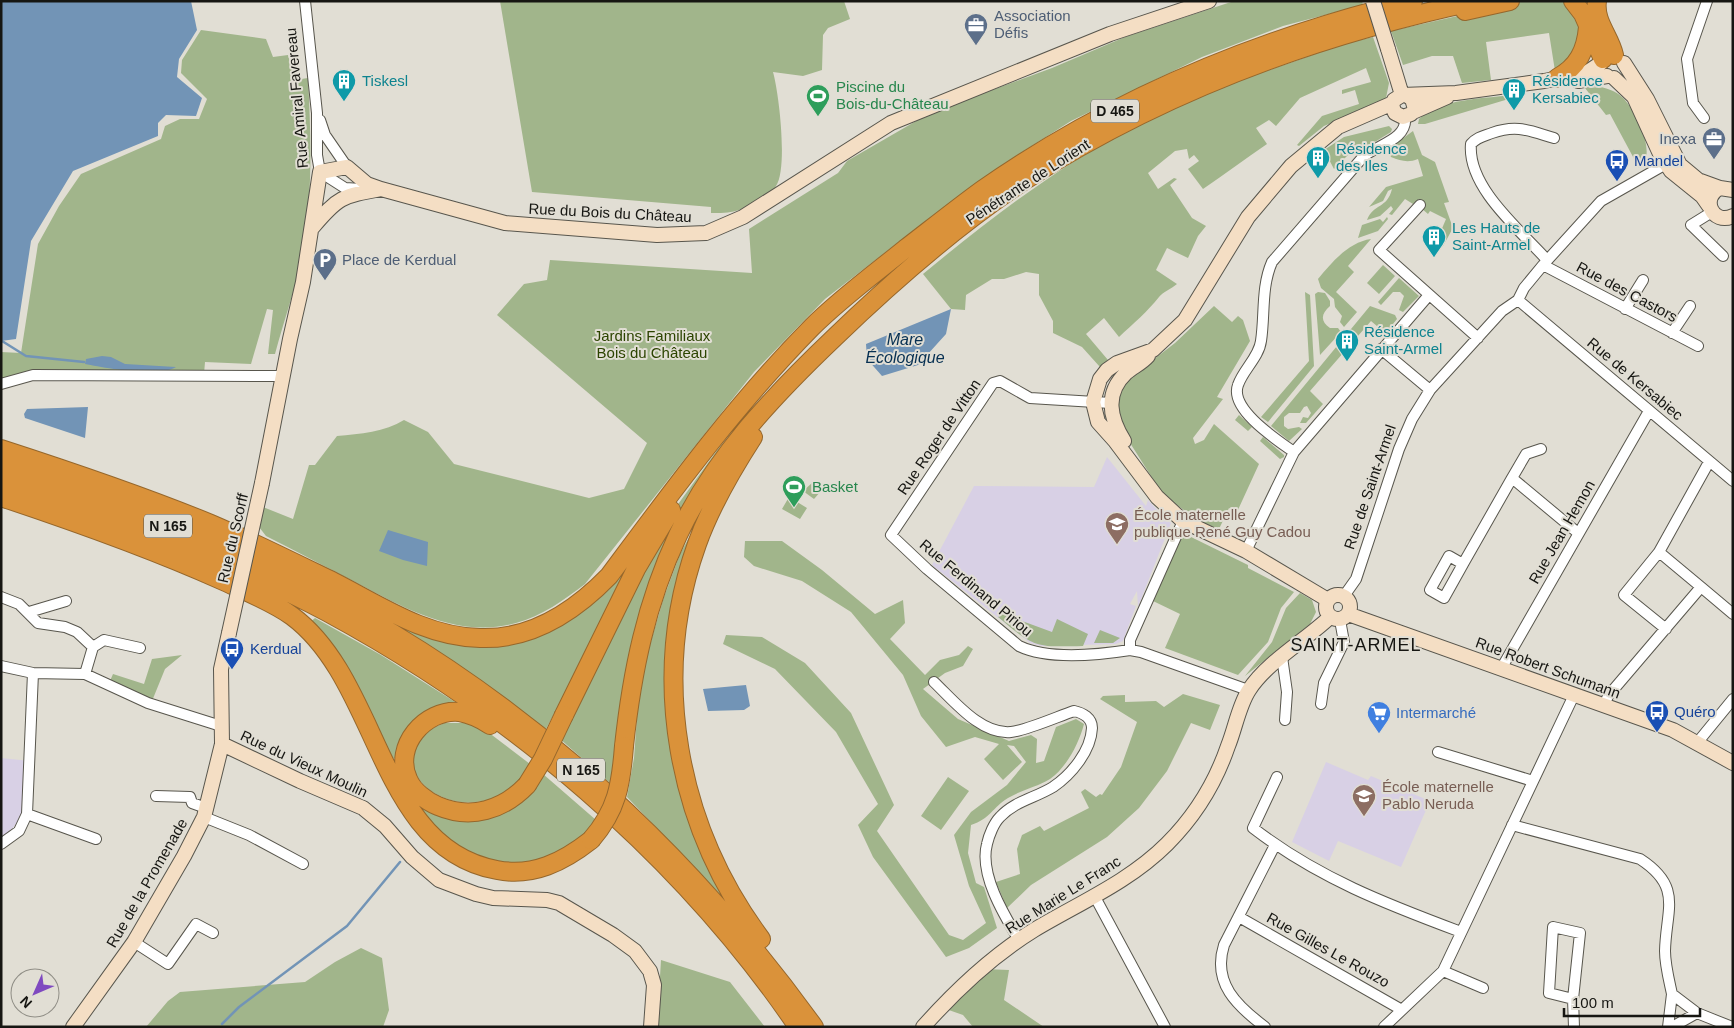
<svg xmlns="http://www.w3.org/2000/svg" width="1734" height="1028" font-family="Arial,sans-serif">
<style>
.education{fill:#d8d0e5}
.green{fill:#a1b58b}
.water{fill:#7294b6}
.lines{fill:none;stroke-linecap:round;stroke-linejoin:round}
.stream{stroke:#7294b6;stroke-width:2.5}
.street-casing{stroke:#58564d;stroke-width:12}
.secondary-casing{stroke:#58564d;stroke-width:16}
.highway-casing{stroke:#95672c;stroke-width:20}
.street{stroke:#fff;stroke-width:10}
.secondary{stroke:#f4dec4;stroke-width:14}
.highway{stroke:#da923a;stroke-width:18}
.secondary-bridge-casing{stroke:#58564d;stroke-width:16;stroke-linecap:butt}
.highway-bridge-casing{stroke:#95672c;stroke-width:20;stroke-linecap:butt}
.secondary-bridge{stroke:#f4dec4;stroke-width:14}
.highway-bridge{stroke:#da923a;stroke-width:18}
.labels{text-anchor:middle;stroke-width:4;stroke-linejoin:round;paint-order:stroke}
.shield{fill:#e1ded4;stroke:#53524c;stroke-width:1}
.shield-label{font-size:14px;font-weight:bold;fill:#161612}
.service-label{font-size:15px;fill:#4e5e75;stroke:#e1ded4;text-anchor:start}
.culture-label{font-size:15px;fill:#0d838f;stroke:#e1ded4;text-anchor:start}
.leisure-label{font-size:15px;fill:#27864d;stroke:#e1ded4;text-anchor:start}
.street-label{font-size:15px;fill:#161612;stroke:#e1ded4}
.transit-label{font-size:15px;fill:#164399;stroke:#e1ded4;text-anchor:start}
.park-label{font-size:15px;fill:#2c4400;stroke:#e1ded4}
.education-label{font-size:15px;fill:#785e54;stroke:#e1ded4;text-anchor:start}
.shop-label{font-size:15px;fill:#366cbe;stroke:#e1ded4;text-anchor:start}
.water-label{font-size:16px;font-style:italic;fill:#073052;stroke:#e1ded4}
.quarter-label{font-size:18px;letter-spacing:1px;fill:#161612;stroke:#e1ded4}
</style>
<rect width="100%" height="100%" fill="#e1ded4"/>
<path class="education" d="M 1107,457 L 1146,506 L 1148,500 L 1159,512 L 1158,514 L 1171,523 L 1138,607 L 1137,591 L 1130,604 L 1136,606 L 1123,641 L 1116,644 L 1042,646 L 1030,643 L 932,565 L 974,486 L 1094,487 Z
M 1,758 L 30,761 L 25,802 L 20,818 L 13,828 L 1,838 Z
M 1326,762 L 1368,780 L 1371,776 L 1430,801 L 1401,867 L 1338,841 L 1329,861 L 1292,842 Z"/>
<path class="green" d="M 500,1 L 844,1 L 850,19 L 828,28 L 823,35 L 822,70 L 803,76 L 773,72 C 779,93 788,168 776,186 C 774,190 768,193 764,195 C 744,209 737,214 711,213 L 711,207 L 532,192 Z
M 1234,1 L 1362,1 L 1363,5 L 1283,26 L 1202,57 L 1071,121 L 1005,163 L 940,210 L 825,299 L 754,372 L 585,584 C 564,600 542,616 516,623 C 457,640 401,606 351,580 C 323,565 295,551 266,536 L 259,527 L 263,507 L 293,519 L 309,465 L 315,465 L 337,436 C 360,434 385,432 404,420 L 428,432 L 454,464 L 589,498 L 624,489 L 647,443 L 497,315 L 524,284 L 547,280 L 550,260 L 752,273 L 749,229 L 838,173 L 847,161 L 930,113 L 1052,68 L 1125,37 Z
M 1524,1 L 1566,1 L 1583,26 L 1578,54 L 1555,71 L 1549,33 L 1486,42 L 1491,80 L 1462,83 L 1453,56 L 1432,56 L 1403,65 L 1391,31 Z
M 201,30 L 266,39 L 273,57 L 288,55 L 295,80 L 308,78 C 311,135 313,194 303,250 C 297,285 284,320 275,354 L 268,354 L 273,310 L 267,309 L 251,364 L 205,362 L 204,374 L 1,381 L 1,352 L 21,353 L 38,244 L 59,206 L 81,174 L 161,139 L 165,126 L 180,119 L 199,119 L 207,99 L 181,73 L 182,60 Z
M 1373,37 L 1389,83 L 1386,98 L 1380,103 L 1324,126 L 1299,146 L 1297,145 L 1322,116 L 1359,104 L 1355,90 L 1342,94 L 1342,90 L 1371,82 L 1366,68 L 1300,98 L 1276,126 L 1269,120 L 1256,128 L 1267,144 C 1245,159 1225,174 1203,189 L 1188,169 L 1199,161 L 1194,155 L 1189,159 L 1187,149 L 1175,151 L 1148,173 L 1158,189 L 1174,178 L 1177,179 L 1170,185 L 1192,218 L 1206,226 L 1198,236 L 1188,258 L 1167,248 L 1156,270 L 1177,284 C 1171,289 1163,292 1159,297 C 1148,311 1133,324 1119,337 L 1104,318 L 1086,334 L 1108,360 L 1100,367 L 1082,347 L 1053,333 L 1053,321 L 1039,295 L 1039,274 L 1026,272 L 1004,279 L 992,279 L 966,295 L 965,310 L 951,309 L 923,274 C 963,241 1003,209 1046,180 C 1119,130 1203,92 1287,64 C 1315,54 1344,43 1373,37 Z
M 1601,87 C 1608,89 1616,91 1622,97 C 1635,109 1659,155 1639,168 L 1610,114 L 1606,115 L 1585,88 Z
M 1511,95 L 1512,98 L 1425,124 L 1418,124 L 1419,119 C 1442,98 1482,99 1511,95 Z
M 1389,126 L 1392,129 L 1391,132 L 1365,148 L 1359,144 L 1334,169 L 1324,150 L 1344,137 Z
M 1413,131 L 1422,155 L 1435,162 L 1449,202 L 1444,203 L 1453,228 L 1443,246 L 1440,247 L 1438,238 L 1446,219 L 1430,211 L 1428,214 L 1421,208 L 1424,204 L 1419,199 L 1413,204 L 1405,199 L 1392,215 L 1389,214 L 1393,209 L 1391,206 L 1380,216 L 1367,220 C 1374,203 1387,209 1392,189 L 1388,191 L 1383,201 L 1369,207 L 1386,187 L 1423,176 L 1418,159 C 1408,163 1401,161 1391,157 L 1389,152 L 1391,147 Z
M 1387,217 L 1388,219 L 1378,231 L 1358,238 L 1362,225 L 1380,219 L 1383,222 Z
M 1371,239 L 1348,266 L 1354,272 L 1336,292 L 1357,312 L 1344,327 L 1340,322 L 1342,316 L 1335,307 L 1334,299 L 1321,288 L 1318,279 C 1332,262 1349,242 1371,239 Z
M 1383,265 L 1395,276 L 1379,294 L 1367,283 Z
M 1399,278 L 1419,296 L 1403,312 L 1399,310 L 1404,296 L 1400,292 L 1393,292 L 1381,305 L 1378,302 Z
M 1305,292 L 1310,295 L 1314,366 L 1268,422 L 1261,417 L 1309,361 Z
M 1318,292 L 1325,293 L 1330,301 L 1330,306 C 1321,314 1320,321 1330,328 L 1338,328 L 1341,332 L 1320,355 L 1315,294 Z
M 1214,306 L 1232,322 L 1238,316 L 1243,320 L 1250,341 L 1217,397 L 1223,399 L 1193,438 L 1195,444 L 1204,440 L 1214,424 L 1259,464 L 1237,512 L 1229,508 L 1219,529 L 1199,521 L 1163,495 L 1118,424 L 1117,393 L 1123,383 L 1175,343 Z
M 1370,306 L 1395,315 L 1397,319 L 1384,335 L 1384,332 L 1371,321 L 1310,391 L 1323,404 L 1306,423 L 1300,423 L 1303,417 L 1308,418 L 1311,413 L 1307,406 L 1304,407 L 1300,413 L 1289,413 L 1284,417 L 1284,426 L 1288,429 L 1299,427 L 1302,429 L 1289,441 L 1271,426 Z
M 750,413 L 683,513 L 611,784 L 559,738 L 676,507 L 718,449 Z
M 1239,415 L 1252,427 L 1248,431 L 1235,420 Z
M 1263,437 L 1284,455 L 1284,457 L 1280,459 L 1260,441 Z
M 812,483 L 821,491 L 814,499 L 803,491 Z
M 718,485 L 691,551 L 673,739 L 733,908 L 627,797 L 634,758 L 639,689 L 651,641 L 664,597 L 680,554 Z
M 789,497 L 807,508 L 800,519 L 782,509 Z
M 652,529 L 546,729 L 464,669 L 335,591 L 426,635 L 549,629 Z
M 1187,535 L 1248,565 L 1248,568 L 1294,592 L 1281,608 L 1268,642 L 1238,675 L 1165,648 L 1180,614 L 1153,601 L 1181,538 Z
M 745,541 L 782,541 L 822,570 L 875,614 L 903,600 L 905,623 L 890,639 L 925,675 L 940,660 L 959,655 L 968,646 L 973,649 L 963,666 L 945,673 L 923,689 L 958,719 L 1009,741 L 1031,735 L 1037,739 L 1036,763 L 1044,761 L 1056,727 L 1076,719 L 1084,724 C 1079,743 1067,767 1050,779 C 1037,787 1021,790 1008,798 C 993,807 990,819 971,825 L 968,853 L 976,883 L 984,887 L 997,928 L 969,948 L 946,957 L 873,857 L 858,825 L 878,804 L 836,732 L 775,669 L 723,644 L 726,635 L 762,637 L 805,663 L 851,713 L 894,805 L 877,831 L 949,935 L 963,940 L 986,923 L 969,886 L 954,835 L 971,812 L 1007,785 L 1026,762 L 1014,746 L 1007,745 L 1022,762 L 1003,780 L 984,759 L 999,744 L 975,737 L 946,747 L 921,716 L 903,675 L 851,612 L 802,581 L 754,566 L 744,557 Z
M 1300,593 L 1312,600 L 1316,612 L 1310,624 L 1245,676 L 1272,642 L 1286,608 Z
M 1003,614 L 1052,632 L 1057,619 L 1088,634 L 1083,646 C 1035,647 1035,648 998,617 Z
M 315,618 L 381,655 L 463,707 L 438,710 L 400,758 L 390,759 L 308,624 Z
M 1100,630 L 1120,638 L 1113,643 L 1094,643 Z
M 182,655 L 165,669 L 152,701 L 110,681 L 113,674 L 144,684 L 152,659 Z
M 1183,694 L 1220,705 L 1210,730 L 1191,723 L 1167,771 L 1139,808 L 1107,837 L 1031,885 L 1007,908 L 996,882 L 1020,874 L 1017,849 L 1022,835 L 1040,826 L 1044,831 L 1089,808 L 1081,792 L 1085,789 L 1096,797 L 1100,794 L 1102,795 L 1121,767 L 1137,722 L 1100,699 L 1103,696 L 1125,695 L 1125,702 L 1156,701 L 1164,707 Z
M 444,723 L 468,723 L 484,729 L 530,764 C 526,771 522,779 517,784 C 466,830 383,781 424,735 C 428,730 438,726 444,723 Z
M 543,774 L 596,820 L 571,849 L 527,865 L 502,864 L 475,859 L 424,818 L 415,796 L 477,818 Z
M 948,777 L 969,791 L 941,830 L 921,816 Z
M 361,948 L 382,958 L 389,1010 L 383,1027 L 146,1027 L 168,1001 L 180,992 L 305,982 L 335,962 Z
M 661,960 L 730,982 L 765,1027 L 657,1027 Z
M 984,969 L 1009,970 L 1004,1000 L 1044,1027 L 973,1027 L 963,1015 L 943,1008 Z"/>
<path class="water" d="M 1,1 L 191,1 L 197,30 L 179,59 L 177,77 L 202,98 L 196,116 L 166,115 L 158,123 L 158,136 L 73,171 L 31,241 L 16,339 L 1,341 Z
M 951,309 L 946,334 L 918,365 L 882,376 L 867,359 L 866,344 Z
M 102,356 L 111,357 L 125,364 L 176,367 C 159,378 105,368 85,364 L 86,359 Z
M 88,407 L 85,438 L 25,418 L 24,414 L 27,409 Z
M 388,530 L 428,542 L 427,566 L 403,560 L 379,551 Z
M 746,685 L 750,706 L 744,710 L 708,711 L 703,689 Z"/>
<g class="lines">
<path class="stream" d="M 2,341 L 26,356 L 84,362
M 222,1024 L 239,1007 L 347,926 L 400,862"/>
<g class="street-casing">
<path id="street" d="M 305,1 L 317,113 L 317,155 L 320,172 L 345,188 L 362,189
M 1704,118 L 1693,103 L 1687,59 L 1707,1
M 320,120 L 325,135 L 347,167
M 1420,205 L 1379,250 L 1478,338
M 1712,212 L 1691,225 L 1723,256
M 1547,260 C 1520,230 1467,187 1471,144 C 1477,137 1484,136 1492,133 C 1517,124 1530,131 1554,138
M 1543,265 L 1698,346
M 1518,300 L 1733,481
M 1625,309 L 1643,280
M 1672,333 L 1690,306
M 1381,349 L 1430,390
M 1,384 L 33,375 L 284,376
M 1111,403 L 1030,398 L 1000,381 L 993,383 L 891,535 L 927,569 L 1019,646 C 1048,660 1098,655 1130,650 L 1141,652 L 1248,690
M 1294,452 C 1277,440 1229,409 1238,385 C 1243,370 1259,357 1261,341 C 1265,315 1261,287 1272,262 L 1363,157 C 1376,145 1408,140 1405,117
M 1512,478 L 1526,454 L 1541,449
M 1246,551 L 1294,452 L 1429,295
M 1659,552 L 1709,462
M 1463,564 L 1444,598 L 1430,590 L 1449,556 L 1463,564 L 1512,478 L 1578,533
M 1701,587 L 1733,614
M 1344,596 L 1356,579 L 1399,449 L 1412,419 L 1430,390 L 1502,311 L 1518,300 L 1524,288 L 1543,265 L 1601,201 L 1666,164
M 1,597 L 19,604 L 38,623 L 65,627 L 77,632 L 93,647 L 85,674
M 29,612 L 66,601
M 93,647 L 104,640 L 140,648
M 1130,650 L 1130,640 L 1183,521
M 1282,657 L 1287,692 L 1285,720
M 1,666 L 33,673 L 85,674 L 148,703 L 221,726
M 1501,669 L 1649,411
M 934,682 C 954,701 981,735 1011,732 C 1025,731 1059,716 1074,711 C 1083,713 1092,718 1092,728 C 1091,751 1071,775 1053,787 C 1035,798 1015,801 1000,817 C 994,823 989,835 987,844 C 979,874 1004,915 1019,940
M 1321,704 L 1324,683 L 1344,642 L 1340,620
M 1604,706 L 1608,696 L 1701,587 L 1659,552 L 1624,595 L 1666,629
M 1697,743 L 1733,699
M 1438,752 L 1533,781
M 1277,777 L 1253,828 C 1318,878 1386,904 1461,932
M 156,796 L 190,797 L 192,803 L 206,808
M 27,814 L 96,839
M 204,817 L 249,835 L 303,864
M 1512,825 L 1640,859 C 1683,887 1666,909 1665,951 C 1665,965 1669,980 1672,994 L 1697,1013 L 1732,1027
M 1,844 L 19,831 L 27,814 L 33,673
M 1095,897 L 1165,1027
M 1239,917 L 1402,1010
M 134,942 L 168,964 L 196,924 L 213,933
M 1443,971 L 1483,988
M 1573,999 L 1549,993 L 1553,927 L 1580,933 L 1573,999 L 1574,1027
M 1265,1027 C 1237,1006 1212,983 1224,945 L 1275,845
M 1384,1027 L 1443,971 L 1574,695
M 1668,1027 L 1672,994
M 1672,1027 L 1697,1013"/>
</g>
<g class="secondary-casing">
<path id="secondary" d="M 1388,49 L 1402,95
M 1624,63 L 1647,99 L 1680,165 L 1698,180 L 1720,188
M 1614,78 L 1634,97 L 1661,156 L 1671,171 L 1702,196 L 1709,206
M 1578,81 L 1607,76
M 1406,95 L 1412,99 L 1415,109 L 1411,114 L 1403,117 L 1395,113 L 1392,106 L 1394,100 L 1402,95 L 1456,93 L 1544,81 L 1586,73 L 1601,63
M 1413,112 L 1447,97
M 1733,190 L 1720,188 C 1700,197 1712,226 1733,216
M 313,227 C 338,197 342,196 381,189
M 1124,441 C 1110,418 1104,394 1126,373 C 1133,367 1142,363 1148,356
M 262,483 L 290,339 L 303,282 L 320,172 L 347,167 L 367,184 L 381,189 L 505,223 L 657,235 L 706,233 L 743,217 L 891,123 L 1110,34 L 1209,1
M1326 607a12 12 0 1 1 24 0a12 12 0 1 1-24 0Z
M 1328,600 L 1246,551 L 1183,521 L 1157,497 L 1115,441 L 1098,422 L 1093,402 L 1100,379 L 1107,370 L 1117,363 L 1153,350 L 1185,320 L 1248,217 L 1291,166 L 1338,127 L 1393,103
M 1348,614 L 1673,730 L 1733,763
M 222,744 L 300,781 L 363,808 L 385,826 L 412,857 L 439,880 L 476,894 L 493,898 L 547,900 L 559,903 L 613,935 L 635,951 L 650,971 L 654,985 L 651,1027
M 73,1027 L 134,942 L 184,856 L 204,817 L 222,744 L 221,669 L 229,633
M 923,1027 C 956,990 992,956 1034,930 C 1079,903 1129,882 1167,844 C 1195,816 1215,784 1228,746 C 1235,729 1239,705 1249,690 C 1267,662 1306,640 1330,617"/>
</g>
<g class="highway-casing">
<path id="highway" d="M 1573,1 L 1583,14 L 1603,59
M 1597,1 C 1594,22 1610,36 1614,55
M 1465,11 L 1510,1
M 1557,78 C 1578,67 1586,50 1588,27
M 753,437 C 731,471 711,505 697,544 C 649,678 677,826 761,939
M 1,449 C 72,472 143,496 211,524 C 253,542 293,562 334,582 C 381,606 426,637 480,638 C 531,640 575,611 609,576 C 673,490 736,404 812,327 C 840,299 874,274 905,249 C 931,229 956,209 982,190 C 1112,99 1260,38 1413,1
M 1,467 C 94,496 187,530 275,571 C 492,672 675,834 814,1027
M 1,480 C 112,518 223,557 327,612 C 510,711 680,853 798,1027
M 1,497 C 76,522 150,548 221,580 C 245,591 271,601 292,616 C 381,682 378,849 497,870 C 533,877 563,862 591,840
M 564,715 L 636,569 L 671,510
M 490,725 C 481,719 470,714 459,712 C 425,709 393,746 408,779 C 413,791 426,801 438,806 C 471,820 503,810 527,785
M 624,746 C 632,672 646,603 678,535 C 714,458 774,395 835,337 C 893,281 955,227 1022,182 C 1161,92 1316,35 1477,1"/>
</g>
<use href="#street" class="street"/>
<use href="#secondary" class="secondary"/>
<use href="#highway" class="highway"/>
<g class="secondary-bridge-casing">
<path id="secondary-bridge" d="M 1373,1 L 1388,49
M 229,633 L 262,483"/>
</g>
<g class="highway-bridge-casing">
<path id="highway-bridge" d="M 527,785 L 543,759 L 564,715
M 591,840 C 617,810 621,785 624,746"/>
</g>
<use href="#secondary-bridge" class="secondary-bridge"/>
<use href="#highway-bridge" class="highway-bridge"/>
</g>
<defs>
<g id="office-pin" transform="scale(1.25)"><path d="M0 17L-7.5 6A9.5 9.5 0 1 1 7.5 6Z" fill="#5c6f8a" stroke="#e1ded4"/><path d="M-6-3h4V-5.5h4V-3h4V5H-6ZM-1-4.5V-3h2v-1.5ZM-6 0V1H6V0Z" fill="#fff"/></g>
<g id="building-pin" transform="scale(1.25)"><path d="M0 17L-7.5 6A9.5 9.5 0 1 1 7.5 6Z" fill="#0f9aa8" stroke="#e1ded4"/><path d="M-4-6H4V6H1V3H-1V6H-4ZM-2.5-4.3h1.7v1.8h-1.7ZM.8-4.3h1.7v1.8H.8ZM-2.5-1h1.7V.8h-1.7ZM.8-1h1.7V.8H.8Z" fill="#fff"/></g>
<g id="stadium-pin" transform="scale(1.25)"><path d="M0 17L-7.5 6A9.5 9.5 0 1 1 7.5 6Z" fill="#2e9e5b" stroke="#e1ded4"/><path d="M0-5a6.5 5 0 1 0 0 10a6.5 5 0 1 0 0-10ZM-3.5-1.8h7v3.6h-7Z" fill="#fff"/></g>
<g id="bus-pin" transform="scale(1.25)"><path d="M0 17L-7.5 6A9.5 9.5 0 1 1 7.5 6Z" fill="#1a4fb4" stroke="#e1ded4"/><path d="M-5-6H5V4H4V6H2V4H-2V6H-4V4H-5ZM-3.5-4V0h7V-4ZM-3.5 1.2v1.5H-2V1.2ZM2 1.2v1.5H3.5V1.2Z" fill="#fff"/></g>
<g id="parking-pin" transform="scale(1.25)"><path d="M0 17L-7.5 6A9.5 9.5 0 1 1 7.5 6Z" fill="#5c6f8a" stroke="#e1ded4"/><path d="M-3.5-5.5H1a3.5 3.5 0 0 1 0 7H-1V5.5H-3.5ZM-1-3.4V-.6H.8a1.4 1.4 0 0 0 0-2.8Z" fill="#fff"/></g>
<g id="school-pin" transform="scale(1.25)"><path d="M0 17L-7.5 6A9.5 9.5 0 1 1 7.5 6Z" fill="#8d6e63" stroke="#e1ded4"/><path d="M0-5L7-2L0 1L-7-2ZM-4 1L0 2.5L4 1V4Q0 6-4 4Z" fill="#fff"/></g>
<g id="supermarket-pin" transform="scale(1.25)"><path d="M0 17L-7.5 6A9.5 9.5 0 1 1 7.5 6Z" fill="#3f7fe0" stroke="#e1ded4"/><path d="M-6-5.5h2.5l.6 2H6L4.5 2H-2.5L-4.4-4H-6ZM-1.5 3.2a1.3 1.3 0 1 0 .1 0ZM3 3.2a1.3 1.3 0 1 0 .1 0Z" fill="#fff"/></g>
</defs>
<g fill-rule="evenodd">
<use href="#office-pin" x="976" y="25"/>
<use href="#building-pin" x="344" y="81"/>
<use href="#building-pin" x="1514" y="90"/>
<use href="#stadium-pin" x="818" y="96"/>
<use href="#office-pin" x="1714" y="139"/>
<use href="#building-pin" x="1318" y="158"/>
<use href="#bus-pin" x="1617" y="161"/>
<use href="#building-pin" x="1434" y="237"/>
<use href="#parking-pin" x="325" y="260"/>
<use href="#building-pin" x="1347" y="341"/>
<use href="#stadium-pin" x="794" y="487"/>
<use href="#school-pin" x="1117" y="524"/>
<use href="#bus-pin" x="232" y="649"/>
<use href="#bus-pin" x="1657" y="712"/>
<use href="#supermarket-pin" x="1379" y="713"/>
<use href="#school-pin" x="1364" y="796"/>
</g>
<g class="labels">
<g class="shield">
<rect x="1091" y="99.5" width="48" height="23" rx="4"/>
<rect x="144" y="514.5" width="48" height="23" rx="4"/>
<rect x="557" y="758.5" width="48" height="23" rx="4"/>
</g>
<g class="shield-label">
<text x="1115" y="116">D 465</text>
<text x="168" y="531">N 165</text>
<text x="581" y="775">N 165</text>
</g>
<g class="service-label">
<text x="994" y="21">Association<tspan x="994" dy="17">Défis</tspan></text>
<text x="1696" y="144" text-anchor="end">Inexa</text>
<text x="342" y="265">Place de Kerdual</text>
</g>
<g class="culture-label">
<text x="362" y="86">Tiskesl</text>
<text x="1532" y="86">Résidence<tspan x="1532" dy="17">Kersabiec</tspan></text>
<text x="1336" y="154">Résidence<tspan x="1336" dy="17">des Iles</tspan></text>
<text x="1452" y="233">Les Hauts de<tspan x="1452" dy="17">Saint-Armel</tspan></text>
<text x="1364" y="337">Résidence<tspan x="1364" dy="17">Saint-Armel</tspan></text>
</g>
<g class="leisure-label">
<text x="836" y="92">Piscine du<tspan x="836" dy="17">Bois-du-Château</tspan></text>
<text x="812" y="492">Basket</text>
</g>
<g class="street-label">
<text transform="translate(297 98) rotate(-95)" y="5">Rue Amiral Favereau</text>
<text transform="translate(1028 182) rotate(-33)" y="5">Pénétrante de Lorient</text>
<text transform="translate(610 213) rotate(3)" y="5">Rue du Bois du Château</text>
<text transform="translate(1627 292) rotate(28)" y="5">Rue des Castors</text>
<text transform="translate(1635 379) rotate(40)" y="5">Rue de Kersabiec</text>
<text transform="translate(939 437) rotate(-56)" y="5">Rue Roger de Vitton</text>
<text transform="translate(1370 487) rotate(-71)" y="5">Rue de Saint-Armel</text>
<text transform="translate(1562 532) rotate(-60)" y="5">Rue Jean Hemon</text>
<text transform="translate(233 538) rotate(-77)" y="5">Rue du Scorff</text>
<text transform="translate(976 588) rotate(40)" y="5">Rue Ferdinand Piriou</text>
<text transform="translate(1548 668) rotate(20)" y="5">Rue Robert Schumann</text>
<text transform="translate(304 764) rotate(25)" y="5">Rue du Vieux Moulin</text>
<text transform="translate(147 883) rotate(-60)" y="5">Rue de la Promenade</text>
<text transform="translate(1063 895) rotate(-32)" y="5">Rue Marie Le Franc</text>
<text transform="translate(1328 950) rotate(29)" y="5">Rue Gilles Le Rouzo</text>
</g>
<g class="transit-label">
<text x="1634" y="166">Mandel</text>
<text x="250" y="654">Kerdual</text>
<text x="1674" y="717">Quéro</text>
</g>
<g class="park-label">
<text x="652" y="341">Jardins Familiaux<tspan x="652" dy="17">Bois du Château</tspan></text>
</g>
<g class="education-label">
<text x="1134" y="520">École maternelle<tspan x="1134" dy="17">publique René Guy Cadou</tspan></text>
<text x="1382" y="792">École maternelle<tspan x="1382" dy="17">Pablo Neruda</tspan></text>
</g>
<g class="shop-label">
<text x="1396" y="718">Intermarché</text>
</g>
<g class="water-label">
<text x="905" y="345">Mare<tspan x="905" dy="18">Écologique</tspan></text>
</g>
<g class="quarter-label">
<text x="1356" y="651">SAINT-ARMEL</text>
</g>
</g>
<rect width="1734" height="1028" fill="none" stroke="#161612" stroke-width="5"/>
<g transform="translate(35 993) rotate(225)"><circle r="24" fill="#e1ded4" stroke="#908e86"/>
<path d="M0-4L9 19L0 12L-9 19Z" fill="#7f49c0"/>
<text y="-8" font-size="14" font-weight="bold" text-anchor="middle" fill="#161612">N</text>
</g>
<path d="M1564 1008v8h136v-8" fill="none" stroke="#161612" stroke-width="2.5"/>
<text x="1572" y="1008" font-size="15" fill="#161612" stroke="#e1ded4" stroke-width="4" paint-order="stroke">100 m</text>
</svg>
